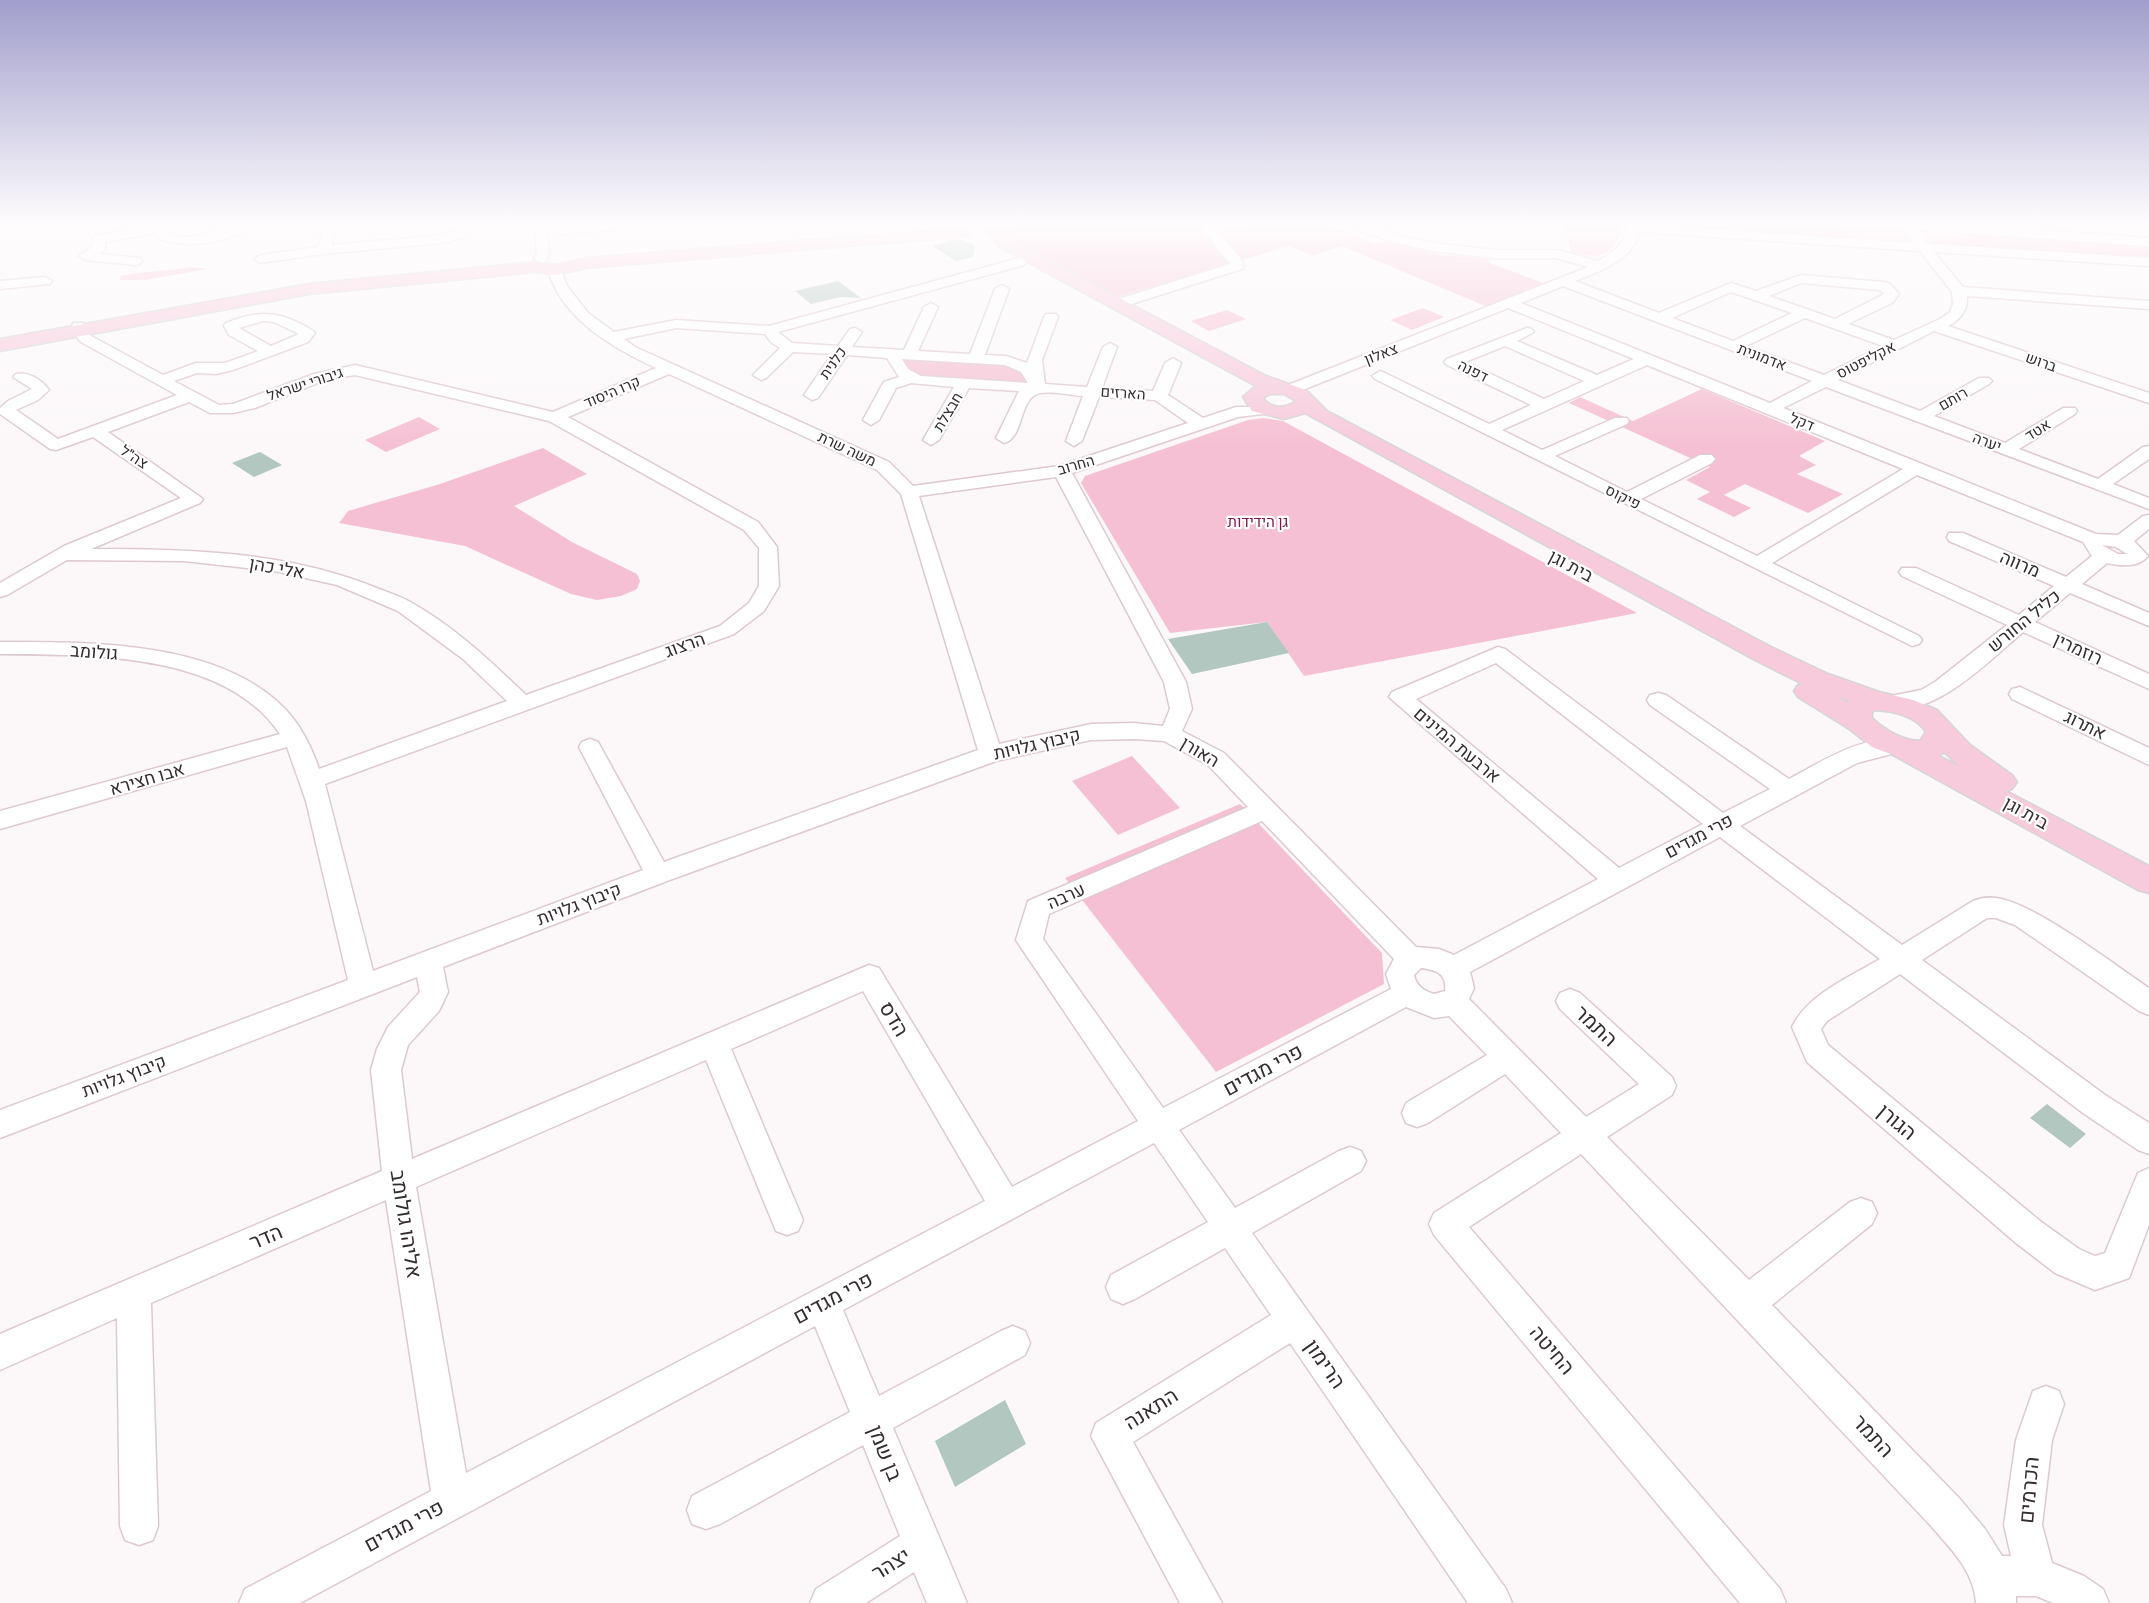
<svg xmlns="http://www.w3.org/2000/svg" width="2149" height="1603" font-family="Cabin,Heebo,sans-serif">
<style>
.green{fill:#f5c0d3}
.building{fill:#b1c7bf}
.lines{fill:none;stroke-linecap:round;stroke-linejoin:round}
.minor-casing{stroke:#dec9d0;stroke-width:3}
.major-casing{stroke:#d6d5d5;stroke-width:3}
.minor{fill:#fff;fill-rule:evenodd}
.major{fill:#f7cbdc;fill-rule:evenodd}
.labels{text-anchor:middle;stroke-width:4.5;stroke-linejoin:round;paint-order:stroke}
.far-street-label{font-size:15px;fill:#342c2f;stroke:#fff}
.far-park-label{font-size:15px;fill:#841750;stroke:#fff}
.street-label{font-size:18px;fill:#342c2f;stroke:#fff}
.near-street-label{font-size:21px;fill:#342c2f;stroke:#fff}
</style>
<rect width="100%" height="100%" fill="#fcf8fa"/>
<path class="green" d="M 1065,221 L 1193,221 L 1229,264 L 1117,297 L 1015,242 L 1005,234 L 1005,230 L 1020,225 Z
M 1264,221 L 1319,221 L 1374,244 L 1388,241 L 1436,254 L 1489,259 L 1490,263 L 1546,284 L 1490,308 L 1342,246 L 1312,256 L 1290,246 L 1242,260 L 1218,233 Z
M 1564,221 L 1624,224 C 1612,257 1603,260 1571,252 Z
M 1645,221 L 1790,221 L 1902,229 L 1910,244 L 1647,227 Z
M 1919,228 L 2149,243 L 2149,260 L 1933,245 Z
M 192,267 L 208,269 L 144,280 L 120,280 L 121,276 C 144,271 168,271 192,267 Z
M 1423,308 L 1444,317 L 1412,330 L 1390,320 Z
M 1227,310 L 1246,319 L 1209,331 L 1191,321 Z
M 902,358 L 1004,364 C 1015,368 1024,373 1030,385 L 925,378 L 912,372 Z
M 1702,389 L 1825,441 L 1799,456 L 1816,465 L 1797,474 L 1843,494 L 1808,513 L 1745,484 L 1724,495 L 1751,508 L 1734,517 L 1697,499 L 1710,492 L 1686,480 L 1710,467 L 1569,403 L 1580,397 L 1633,421 Z
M 419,417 L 440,429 L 386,452 L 365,440 Z
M 1264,418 L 1283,421 L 1637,613 L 1304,676 L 1267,622 L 1170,633 L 1081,483 L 1085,476 L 1248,420 Z
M 543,448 L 587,474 L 514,506 L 572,542 L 637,574 L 640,581 L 637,589 L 621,596 L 597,600 L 571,594 L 465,546 L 339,523 L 348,511 L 440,484 Z
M 1132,756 L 1180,808 L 1118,835 L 1072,781 Z
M 1240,804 L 1382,953 L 1384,984 L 1216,1072 L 1065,878 Z"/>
<path class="building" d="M 961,239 L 973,245 L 975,248 L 973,257 L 956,261 L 932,246 L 949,242 L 949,240 Z
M 838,281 L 861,298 L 841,297 L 811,304 L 795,291 Z
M 260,452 L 282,465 L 254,477 L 232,463 Z
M 1267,622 L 1289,653 L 1192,674 L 1168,639 Z
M 2047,1104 L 2086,1134 L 2070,1148 L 2030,1118 Z
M 1005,1400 L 1026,1444 L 955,1487 L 935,1441 Z"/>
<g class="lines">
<g class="minor-casing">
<path id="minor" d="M 151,221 L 163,221 L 169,234 C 201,245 226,221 255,221 C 234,244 188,249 160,239 L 156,233 L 105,242 L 105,249 L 100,254 L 140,258 L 142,261 L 140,264 L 135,265 L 86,260 L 79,256 L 92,247 L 94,236 L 153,226 Z
M 327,221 L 339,221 L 331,245 L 443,235 L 457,230 L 459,221 L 471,221 L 469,231 L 462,238 L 443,243 L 323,254 L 261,263 L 254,259 L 261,255 L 318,247 Z
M 534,221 L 546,221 L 547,225 C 590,225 635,221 679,221 L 673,225 L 563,234 L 547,232 L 549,253 L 546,262 L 541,263 L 534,259 L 537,253 Z
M 992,221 L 1027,221 C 1019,227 998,230 990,224 Z
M 1196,221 L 1209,221 L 1241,259 L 1244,266 L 1242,269 L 1122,307 L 1112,307 L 1110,304 L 1112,301 L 1230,264 Z
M 1330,221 L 1359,221 L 1402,236 L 1433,243 L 1493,250 L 1557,250 L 1598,261 C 1615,251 1628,243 1626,221 L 1638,221 L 1639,225 L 1914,243 L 1903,229 L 1833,225 L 1827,221 L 1910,221 L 2149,238 L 2149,246 L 1917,230 L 1928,244 L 2149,258 L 2149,266 L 1934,252 L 1963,287 L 2149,301 L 2149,309 L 1967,296 C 1968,310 1960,320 1948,326 L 2149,393 L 2149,403 L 1934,331 L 1838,380 L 1920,411 L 1979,378 L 1989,378 L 1992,381 L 1989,384 L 1934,416 L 2005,443 L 2063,408 L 2075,408 L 2077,411 L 2075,414 L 2019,449 L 2098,479 L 2143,447 L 2149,446 L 2149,459 L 2113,484 L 2149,498 L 2149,509 L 1826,387 L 1783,408 L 2096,534 L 2118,535 L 2143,516 L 2149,515 L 2149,529 L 2134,541 L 2148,556 C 2138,568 2121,566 2107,563 L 2082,584 L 2149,613 L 2149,626 L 2070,593 L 2035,622 L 2149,674 L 2149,689 L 2023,632 C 1990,660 1933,720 1886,707 L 1883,702 L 1886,697 L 1921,690 L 1935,682 L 2007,625 L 1902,576 L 1899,572 L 1902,568 L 1916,568 L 2019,615 L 2054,586 L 1949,541 L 1947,537 L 1949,533 L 1963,533 L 2066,577 L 2092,556 L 2083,542 L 1917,475 L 1772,563 L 1919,636 L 1922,640 L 1919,644 L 1912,646 L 1375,379 L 1372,376 L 1380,371 L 1385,373 L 1489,424 L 1531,405 L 1447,365 L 1444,362 L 1447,359 L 1527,328 L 1532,329 L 1534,332 L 1517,341 L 1597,375 L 1634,359 L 1508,308 L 1295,393 L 1283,393 L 1281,390 L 1283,387 L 1588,267 L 1556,258 L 1493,258 L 1433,251 L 1394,242 ZM 1639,232 L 1920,251 L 1952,292 L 1953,304 L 1950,312 L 1940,319 L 1894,340 L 1848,324 L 1892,303 L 1899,294 L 1889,283 L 1884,282 L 1801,275 L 1756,291 L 1731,283 L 1659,313 L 1575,281 C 1598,272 1634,260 1639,232 ZM 1801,283 L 1880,290 L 1884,294 L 1835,319 L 1769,296 ZM 1563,286 L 1812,381 L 1770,403 L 1521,303 ZM 1731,292 L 1792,313 L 1733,341 L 1672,318 ZM 1805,318 L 1883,346 L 1824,375 L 1746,346 ZM 1505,346 L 1584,381 L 1544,399 L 1465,362 ZM 1647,365 L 1903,469 L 1757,556 L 1641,499 L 1712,463 L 1715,459 L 1712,455 L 1700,455 L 1627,492 L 1555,456 L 1627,424 L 1629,421 L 1627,418 L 1615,418 L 1542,450 L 1502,430 ZM 2102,545 L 2116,547 L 2127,554 L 2118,554 Z
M 1019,258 L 1024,259 L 1026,262 L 1024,265 L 778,332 L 792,343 L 838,346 L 850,329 L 855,328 L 862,332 L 852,347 L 904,350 L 924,307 L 931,303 L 938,307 L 918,351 L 970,354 L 995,289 L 1002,285 L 1009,289 L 985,355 L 1006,356 L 1027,363 L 1044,317 L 1046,314 L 1056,314 L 1058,317 L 1042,360 L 1045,384 L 1087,387 L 1103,347 L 1110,343 L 1117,347 L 1102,388 L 1153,391 L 1165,363 L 1173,358 L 1181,363 L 1168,395 L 1203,418 L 1236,407 L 1271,407 L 1273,410 L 1271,413 L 1238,417 L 1072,473 L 1186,682 L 1192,709 L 1182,731 L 1224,753 L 1416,947 L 1439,949 L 1454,955 L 1598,879 L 1389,697 L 1392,692 L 1498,647 L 1505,649 L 1723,813 L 1770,789 L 1650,705 L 1647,700 L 1650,695 L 1658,693 L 1666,695 L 1789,779 C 1819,763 1869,731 1903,741 L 1906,746 L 1903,751 L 1857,763 L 1740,826 L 1902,945 L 1973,901 C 1980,898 1988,897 1996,898 C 2035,903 2113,964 2149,988 L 2149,1015 L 2139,1011 L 2015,925 L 1996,918 L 1987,918 L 1922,960 L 2105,1095 L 2149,1123 L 2149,1154 L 2138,1150 L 2083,1113 L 1900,974 L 1827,1021 L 1821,1029 L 1828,1045 L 2040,1221 L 2079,1249 L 2095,1256 L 2105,1253 L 2138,1173 L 2149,1168 L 2149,1225 L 2129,1278 L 2095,1290 L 2055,1273 L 2016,1243 L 1807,1062 L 1792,1027 C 1808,994 1850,977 1880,959 L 1720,837 L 1470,972 L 1474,988 L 1469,999 L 1586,1117 L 1639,1084 L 1560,1009 L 1556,1001 L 1560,993 L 1570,989 L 1580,993 L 1672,1077 L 1676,1086 L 1672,1095 L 1607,1137 L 1749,1280 L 1850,1202 L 1861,1198 L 1872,1202 L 1877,1213 L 1872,1224 L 1772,1305 L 1959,1498 L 1985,1529 L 2002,1556 L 2011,1556 L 2004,1525 L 2016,1440 L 2033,1391 L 2046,1386 L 2059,1391 L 2064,1404 L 2052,1440 L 2042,1525 L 2052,1563 L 2084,1576 L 2103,1589 L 2109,1603 L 2053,1603 L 2036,1596 L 2016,1596 L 2016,1603 L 1976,1603 C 1974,1571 1951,1549 1931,1526 L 1581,1154 L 1469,1227 L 1780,1589 L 1786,1603 L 1740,1603 L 1434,1235 L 1429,1224 L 1434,1213 L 1561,1133 L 1505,1074 L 1428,1123 L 1417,1127 L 1406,1123 L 1402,1113 L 1406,1103 L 1487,1055 L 1449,1016 L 1434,1018 L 1406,1007 L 1179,1130 L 1235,1208 L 1339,1151 L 1350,1147 L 1361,1151 L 1366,1161 L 1361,1171 L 1252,1233 L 1506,1589 L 1512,1603 L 1468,1603 L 1290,1343 L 1133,1442 L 1222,1603 L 1180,1603 L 1091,1436 L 1096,1423 L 1271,1315 L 1225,1248 L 1135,1299 L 1123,1304 L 1111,1299 L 1106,1287 L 1111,1275 L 1208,1222 L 1154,1143 L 843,1310 L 879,1396 L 1001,1331 L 1013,1326 L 1025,1331 L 1030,1343 L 1025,1355 L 893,1428 L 967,1603 L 927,1603 L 914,1572 L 866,1603 L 810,1603 L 816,1589 L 900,1536 L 863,1445 L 720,1524 L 706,1529 L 692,1524 L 687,1510 L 692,1496 L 850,1412 L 815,1326 L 300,1603 L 239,1603 L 245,1589 L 431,1491 L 386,1200 L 151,1303 L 158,1526 L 153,1540 L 139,1545 L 125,1540 L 120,1526 L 117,1318 L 0,1370 L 0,1334 L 382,1171 L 371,1070 L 377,1049 L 388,1027 L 420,992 L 417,977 L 0,1138 L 0,1110 L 348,980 L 306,801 L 287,747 L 0,829 L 0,811 L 280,734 C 224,651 89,655 0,654 L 0,642 C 88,642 220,640 286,710 C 301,726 312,748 319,769 L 507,701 L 463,659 L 398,611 L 337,585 L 274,571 L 184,561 L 67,560 L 7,595 L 0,597 L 0,583 L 64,546 L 181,498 L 93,437 L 56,450 L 50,449 L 0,414 L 0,408 L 8,401 L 32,389 L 13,377 L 16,374 C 28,371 42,380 49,390 L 38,400 L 16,410 L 58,439 L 177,395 L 81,342 L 71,331 L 73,323 L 83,323 L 85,330 L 91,336 L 163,375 L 196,363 L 225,363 L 258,351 L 229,335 L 224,326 L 226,323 C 253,312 273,310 299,323 C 305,326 311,328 315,333 L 308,342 L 233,370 L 216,374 L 197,373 L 174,381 L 219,405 L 233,404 L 314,374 L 355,365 L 553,412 L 656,368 C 613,348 562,319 548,270 L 550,267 L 560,267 L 567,286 L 588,313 L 614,332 L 676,320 L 769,326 ZM 263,321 L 274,322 L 299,334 L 271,346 L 239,328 ZM 676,328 L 765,334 L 771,342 L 780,348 L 753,375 L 761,380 L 766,378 L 793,352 L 832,354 L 804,395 L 812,400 L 818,398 L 847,355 L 887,358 L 899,377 L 884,382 L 882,385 L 863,420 L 871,425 L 879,420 L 896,388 L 911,383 L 954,387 L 923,440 L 931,445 L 939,440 L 969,388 L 1019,391 L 996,438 L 1004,443 C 1025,438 1018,396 1041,393 C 1054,391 1070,395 1083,396 L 1066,441 L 1074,446 L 1082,441 L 1099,397 L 1155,400 L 1188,423 L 1059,466 L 913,486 L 889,462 L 635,347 L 624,339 ZM 902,359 L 1005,365 L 1021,372 L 1028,383 L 921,376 L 908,369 ZM 669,374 L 877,470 L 901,494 L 978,750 L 664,862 L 598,742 L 590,739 L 582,742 L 579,747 L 643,870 L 373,971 L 325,784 L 734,634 L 764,611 L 779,586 L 777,547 L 758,522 L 568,417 ZM 355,375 L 549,421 L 744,530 L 759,548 L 759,586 L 749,603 L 720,626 L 526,695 C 491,662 455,627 412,603 C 402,597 390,593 379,589 C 288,551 188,549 91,549 L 200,503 L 203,499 L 108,432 L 189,402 L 210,413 L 233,413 L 255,408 L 325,380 ZM 1056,477 L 1164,682 L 1170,709 L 1163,726 L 1134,723 L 1091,724 L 999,744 L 919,496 ZM 1496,663 L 1703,824 L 1619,868 L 1416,699 ZM 1134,739 L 1164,741 L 1208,765 L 1248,807 L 1028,901 L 1016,940 L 1138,1121 L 1012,1187 L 879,968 L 869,965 L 412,1159 L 401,1070 L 408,1045 L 439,1011 L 448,992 L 443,967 L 667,881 L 996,761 L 1091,740 ZM 1262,821 L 1394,959 L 1386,974 L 1391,989 L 1163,1108 L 1043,939 L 1049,914 ZM 1421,968 C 1436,970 1447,973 1445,991 L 1434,994 C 1424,991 1416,986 1414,975 ZM 863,991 L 985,1201 L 466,1473 L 416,1187 L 706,1060 L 776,1231 L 787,1235 L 798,1231 L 803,1220 L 731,1049 Z
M 45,277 L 52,281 L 50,284 L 0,289 L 0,281 Z
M 2020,687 L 2149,748 L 2149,765 L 2012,699 L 2009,694 L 2012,689 Z"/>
</g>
<g class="major-casing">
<path id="major" d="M 993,225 L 999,227 L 1012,241 L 1266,376 L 1306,390 L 1327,411 L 1773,648 L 1828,674 L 1879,692 L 1913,700 L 1937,710 L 1970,745 L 2012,775 L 2017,782 L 2012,789 L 2006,791 L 2149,866 L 2149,893 L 2138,890 L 1893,755 L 1872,747 L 1851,730 L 1798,697 L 1794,691 L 1798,685 L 1803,684 L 1755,660 L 1305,413 L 1284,419 L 1252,411 L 1243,397 L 1256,386 L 1000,247 L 985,230 ZM 1270,394 L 1284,394 L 1296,401 C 1286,409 1270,409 1263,398 ZM 1837,696 L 1850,701 L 1848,703 ZM 1876,710 C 1893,711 1916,716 1926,732 L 1920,741 C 1901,740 1886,731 1872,718 L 1872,712 ZM 1944,752 L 1961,767 L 1939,756 Z
M 962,228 L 970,233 L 968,236 L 587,268 L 555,275 L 536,272 L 309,294 L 0,351 L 0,339 L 309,284 L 536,262 L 555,265 L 587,258 Z"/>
</g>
<use href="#minor" class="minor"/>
<use href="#major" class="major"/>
</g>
<linearGradient id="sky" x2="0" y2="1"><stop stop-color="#a19ecc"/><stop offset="0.5" stop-color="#fefcfd"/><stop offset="1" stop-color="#fefcfd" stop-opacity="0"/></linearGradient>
<rect width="2149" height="446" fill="url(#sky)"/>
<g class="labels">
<g class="far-street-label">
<text transform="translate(1381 354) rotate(-21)" y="5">צאלון</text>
<text transform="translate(1762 357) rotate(21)" y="5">אדמונית</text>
<text transform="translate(1866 360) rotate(-27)" y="5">אקליפטוס</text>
<text transform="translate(2041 362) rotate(19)" y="5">ברוש</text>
<text transform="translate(833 363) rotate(-55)" y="5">כלנית</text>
<text transform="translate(1473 371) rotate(26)" y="5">דפנה</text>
<text transform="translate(305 384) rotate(-18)" y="5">גיבורי ישראל</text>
<text transform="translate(612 392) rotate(-23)" y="5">קרו היסוד</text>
<text transform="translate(1123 393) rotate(4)" y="5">הארזים</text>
<text transform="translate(1953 399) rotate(-30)" y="5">רותם</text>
<text transform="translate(948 412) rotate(-59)" y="5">חבצלת</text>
<text transform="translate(1802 422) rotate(22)" y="5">דקל</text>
<text transform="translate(2038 430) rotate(-32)" y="5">אטד</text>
<text transform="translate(1987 442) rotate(21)" y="5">יערה</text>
<text transform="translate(847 449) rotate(25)" y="5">משה שרת</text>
<text transform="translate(134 457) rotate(34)" y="5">צה"ל</text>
<text transform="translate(1076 465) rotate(-16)" y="5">החרוב</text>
<text transform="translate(1623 497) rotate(26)" y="5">פיקוס</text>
</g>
<g class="far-park-label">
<text x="1258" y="527">גן הידידות</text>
</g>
<g class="street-label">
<text transform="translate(2020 564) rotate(23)" y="6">מרווה</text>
<text transform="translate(1571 566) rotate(28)" y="6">בית וגן</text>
<text transform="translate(277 568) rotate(10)" y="6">אלי כהן</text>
<text transform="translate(2024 621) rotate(-39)" y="6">כליל החורש</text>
<text transform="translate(685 645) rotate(-20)" y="6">הרצוג</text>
<text transform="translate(2078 649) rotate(25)" y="6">רוזמרין</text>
<text transform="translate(94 652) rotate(4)" y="6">גולומב</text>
<text transform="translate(2085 725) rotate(26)" y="6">אתרוג</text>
<text transform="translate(1037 744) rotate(-13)" y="6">קיבוץ גלויות</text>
<text transform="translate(1457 745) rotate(40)" y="6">ארבעת המינים</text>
<text transform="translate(1200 752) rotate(31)" y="6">האורן</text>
<text transform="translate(147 779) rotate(-16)" y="6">אבו חצירא</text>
<text transform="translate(2026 813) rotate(29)" y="6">בית וגן</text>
<text transform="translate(1699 836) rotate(-28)" y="6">פרי מגדים</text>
<text transform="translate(1066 896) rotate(-24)" y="6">ערבה</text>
<text transform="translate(579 904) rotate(-21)" y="6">קיבוץ גלויות</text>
<text transform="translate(124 1076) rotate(-21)" y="6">קיבוץ גלויות</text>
</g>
<g class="near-street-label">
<text transform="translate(894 1019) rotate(59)" y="7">הדס</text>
<text transform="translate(1596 1026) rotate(43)" y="7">התמר</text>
<text transform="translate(1263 1070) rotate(-28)" y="7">פרי מגדים</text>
<text transform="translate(1897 1122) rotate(40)" y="7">הגורן</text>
<text transform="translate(406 1224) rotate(81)" y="7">אליהו גולומב</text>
<text transform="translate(266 1237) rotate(-23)" y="7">הדר</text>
<text transform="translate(833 1298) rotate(-28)" y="7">פרי מגדים</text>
<text transform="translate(1552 1350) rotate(50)" y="7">החיטה</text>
<text transform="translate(1325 1364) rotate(55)" y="7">הרימון</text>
<text transform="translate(1151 1409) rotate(-32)" y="7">התאנה</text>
<text transform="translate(1873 1436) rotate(47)" y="7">התמר</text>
<text transform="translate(885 1453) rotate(68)" y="7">בן שמן</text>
<text transform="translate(2029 1490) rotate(-85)" y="7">הכרמים</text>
<text transform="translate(404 1526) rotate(-28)" y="7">פרי מגדים</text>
<text transform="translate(891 1564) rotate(-32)" y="7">יצהר</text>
</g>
</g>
</svg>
